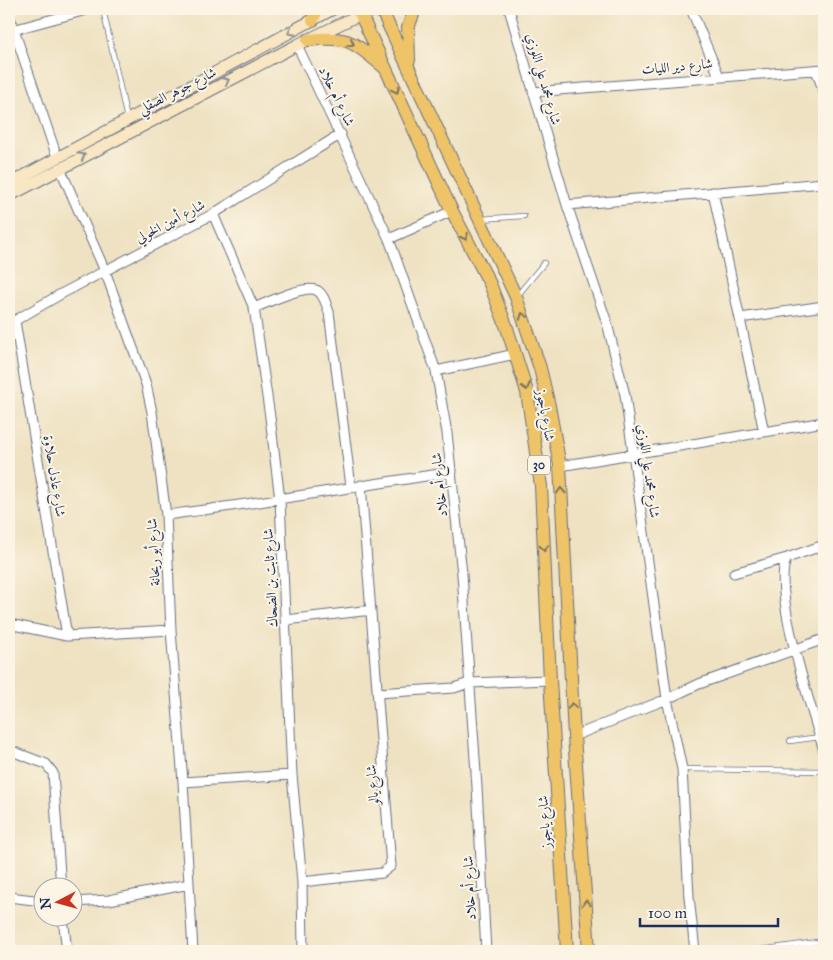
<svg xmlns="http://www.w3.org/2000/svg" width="833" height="960" font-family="'IM FELL Great Primer',Amiri,serif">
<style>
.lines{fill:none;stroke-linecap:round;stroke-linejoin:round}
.lane-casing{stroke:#656e81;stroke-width:6}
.street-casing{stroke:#656e81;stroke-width:11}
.secondary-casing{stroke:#656e81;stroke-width:13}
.primary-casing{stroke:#656e81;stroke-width:14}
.lane{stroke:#fff;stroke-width:4.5}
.street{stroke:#fff;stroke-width:9}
.secondary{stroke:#f9e7c3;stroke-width:11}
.primary{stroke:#efc469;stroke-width:12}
.oneway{stroke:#8a8b90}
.oneway2{stroke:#7a7263}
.labels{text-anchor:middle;stroke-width:4;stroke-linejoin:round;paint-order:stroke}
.shield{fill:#fcf5e5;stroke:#5e6a86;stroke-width:1}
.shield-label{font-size:12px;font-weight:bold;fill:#1b2f5e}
.street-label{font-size:14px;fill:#1b2f5e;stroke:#fcf5e5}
</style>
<rect width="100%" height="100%" fill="#fcf5e5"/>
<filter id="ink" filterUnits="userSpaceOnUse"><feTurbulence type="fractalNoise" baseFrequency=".02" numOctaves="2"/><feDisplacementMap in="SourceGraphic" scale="10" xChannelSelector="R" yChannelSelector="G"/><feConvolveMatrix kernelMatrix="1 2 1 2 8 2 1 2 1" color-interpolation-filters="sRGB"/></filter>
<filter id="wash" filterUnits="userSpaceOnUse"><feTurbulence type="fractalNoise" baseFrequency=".0096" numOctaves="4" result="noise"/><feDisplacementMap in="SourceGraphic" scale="20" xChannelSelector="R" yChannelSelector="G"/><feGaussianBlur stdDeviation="1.12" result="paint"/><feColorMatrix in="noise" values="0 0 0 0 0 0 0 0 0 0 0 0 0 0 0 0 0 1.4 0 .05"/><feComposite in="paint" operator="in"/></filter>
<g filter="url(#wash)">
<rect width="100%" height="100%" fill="#efe2c2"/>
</g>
<g filter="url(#ink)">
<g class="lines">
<g class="lane-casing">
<path id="lane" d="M 103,9 L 127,119
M 481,219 L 524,216
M 517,296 L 544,263
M 790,741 L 820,737
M 682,769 L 824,771
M 752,951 L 824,941"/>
</g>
<g class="street-casing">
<path id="street" d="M 509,9 L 567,205 L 607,323 L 625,395 L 667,699 L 682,769 L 689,897 L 695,951
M 691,9 L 719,76
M 9,15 L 57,157
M 9,31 L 90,9
M 297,45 L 389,239 L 436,371 L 447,433 L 462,574 L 477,787 L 486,951
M 816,70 L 824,92
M 533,92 L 824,69
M 60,168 L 105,271 L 146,384 L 152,412 L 166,515 L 171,630 L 183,782 L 193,951
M 713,192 L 764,432
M 567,205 L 824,183
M 213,214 L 254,308 L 270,417 L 280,500 L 292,775 L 302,882 L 303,951
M 389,239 L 452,211
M 254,308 C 267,303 307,283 318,291 C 325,296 326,305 329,312 L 351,487
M 740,318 L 824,306
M 15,321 L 67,636
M 9,324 L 61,294 L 213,214 L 341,134
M 436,371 L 516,354
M 560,466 L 824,422
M 166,515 C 262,503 357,486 452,472
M 787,558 C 770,588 814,715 824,751
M 734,573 L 787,558 L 824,545
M 286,620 L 371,610
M 9,624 L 67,636 L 171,630
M 378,693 L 454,688 L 469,683 L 550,680
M 574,736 L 667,699 L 699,684 L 824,639
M 9,750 L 46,764 L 53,773 L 61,888
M 183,782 L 292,775
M 302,882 L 382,873 L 391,866 L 361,485
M 9,897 L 42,901
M 72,902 L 109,900 L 189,884
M 63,918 L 67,951"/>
</g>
<g class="secondary-casing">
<path id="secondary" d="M 9,184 L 333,9
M 9,196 L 297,45 L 361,14 L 380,9"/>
</g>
<g class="primary-casing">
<path id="primary" d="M 358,9 L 452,211 L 490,284 L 507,328 L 527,392 L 541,486 L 550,680 L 567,951
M 381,9 L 516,297 L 540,368 L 549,406 L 560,466 L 574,736 L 589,951
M 313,20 L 317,9
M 308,40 C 349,35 353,42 384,67
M 409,60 L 408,28 L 415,9"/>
</g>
<use href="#lane" class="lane"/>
<use href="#street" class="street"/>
<use href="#secondary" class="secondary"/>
<use href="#primary" class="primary"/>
</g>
<defs><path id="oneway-chevron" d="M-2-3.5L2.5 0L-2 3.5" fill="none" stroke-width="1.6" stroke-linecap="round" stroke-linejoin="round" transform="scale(1.25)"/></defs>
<g class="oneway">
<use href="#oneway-chevron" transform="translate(291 32) rotate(151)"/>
<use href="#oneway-chevron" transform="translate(226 81) rotate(-27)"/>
<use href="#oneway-chevron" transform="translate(82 156) rotate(-28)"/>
</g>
<g class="oneway2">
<use href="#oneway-chevron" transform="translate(351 43) rotate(29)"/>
<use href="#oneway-chevron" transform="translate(396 90) rotate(65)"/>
<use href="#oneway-chevron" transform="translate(465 237) rotate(63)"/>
<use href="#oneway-chevron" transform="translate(523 316) rotate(-110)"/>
<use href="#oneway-chevron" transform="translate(526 387) rotate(74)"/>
<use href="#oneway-chevron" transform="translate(561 491) rotate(-93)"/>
<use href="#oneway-chevron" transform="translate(544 548) rotate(87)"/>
<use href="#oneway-chevron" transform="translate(572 706) rotate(-93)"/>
<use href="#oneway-chevron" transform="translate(586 903) rotate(-94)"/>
</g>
</g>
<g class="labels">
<rect class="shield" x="528" y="455.5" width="22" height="19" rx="4"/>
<g class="shield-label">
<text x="539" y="469">30</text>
</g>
<g class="street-label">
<text transform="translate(677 66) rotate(-5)" y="5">شارع دير الليات</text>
<text transform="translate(544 79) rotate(74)" y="5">شارع محمد علي اللوزي</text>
<text transform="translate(177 90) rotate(-27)" y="5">شارع جوهر الصقلي</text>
<text transform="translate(337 96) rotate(64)" y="5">شارع أم خلاد</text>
<text transform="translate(170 221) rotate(-28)" y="5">شارع أمين الخولي</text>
<text transform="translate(546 415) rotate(80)" y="5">شارع ياجوز</text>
<text transform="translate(649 471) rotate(82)" y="5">شارع محمد علي اللوزي</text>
<text transform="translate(55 476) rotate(81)" y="5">شارع عادل حلاوة</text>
<text transform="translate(439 485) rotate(-96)" y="5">شارع أم خلاد</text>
<text transform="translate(153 552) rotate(-93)" y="5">شارع أبو ريحانة</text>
<text transform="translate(270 578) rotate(-93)" y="5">شارع ثابت بن الضحاك</text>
<text transform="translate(372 785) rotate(-95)" y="5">شارع يالو</text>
<text transform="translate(544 822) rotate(-94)" y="5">شارع ياجوز</text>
<text transform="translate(469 888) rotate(-93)" y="5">شارع أم خلاد</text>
</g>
</g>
<rect width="833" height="960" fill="none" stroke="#fcf5e5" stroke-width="30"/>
<g transform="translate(58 902) rotate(264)"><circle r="24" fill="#fcf5e5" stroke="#a2a6af"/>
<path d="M0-4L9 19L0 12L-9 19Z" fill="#c8321e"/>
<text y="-8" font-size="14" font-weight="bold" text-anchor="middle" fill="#1b2f5e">N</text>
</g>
<path d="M640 918v8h138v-8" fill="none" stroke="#1b2f5e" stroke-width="2.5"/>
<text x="648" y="918" font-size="15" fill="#1b2f5e" stroke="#fcf5e5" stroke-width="4" paint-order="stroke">100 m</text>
</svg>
